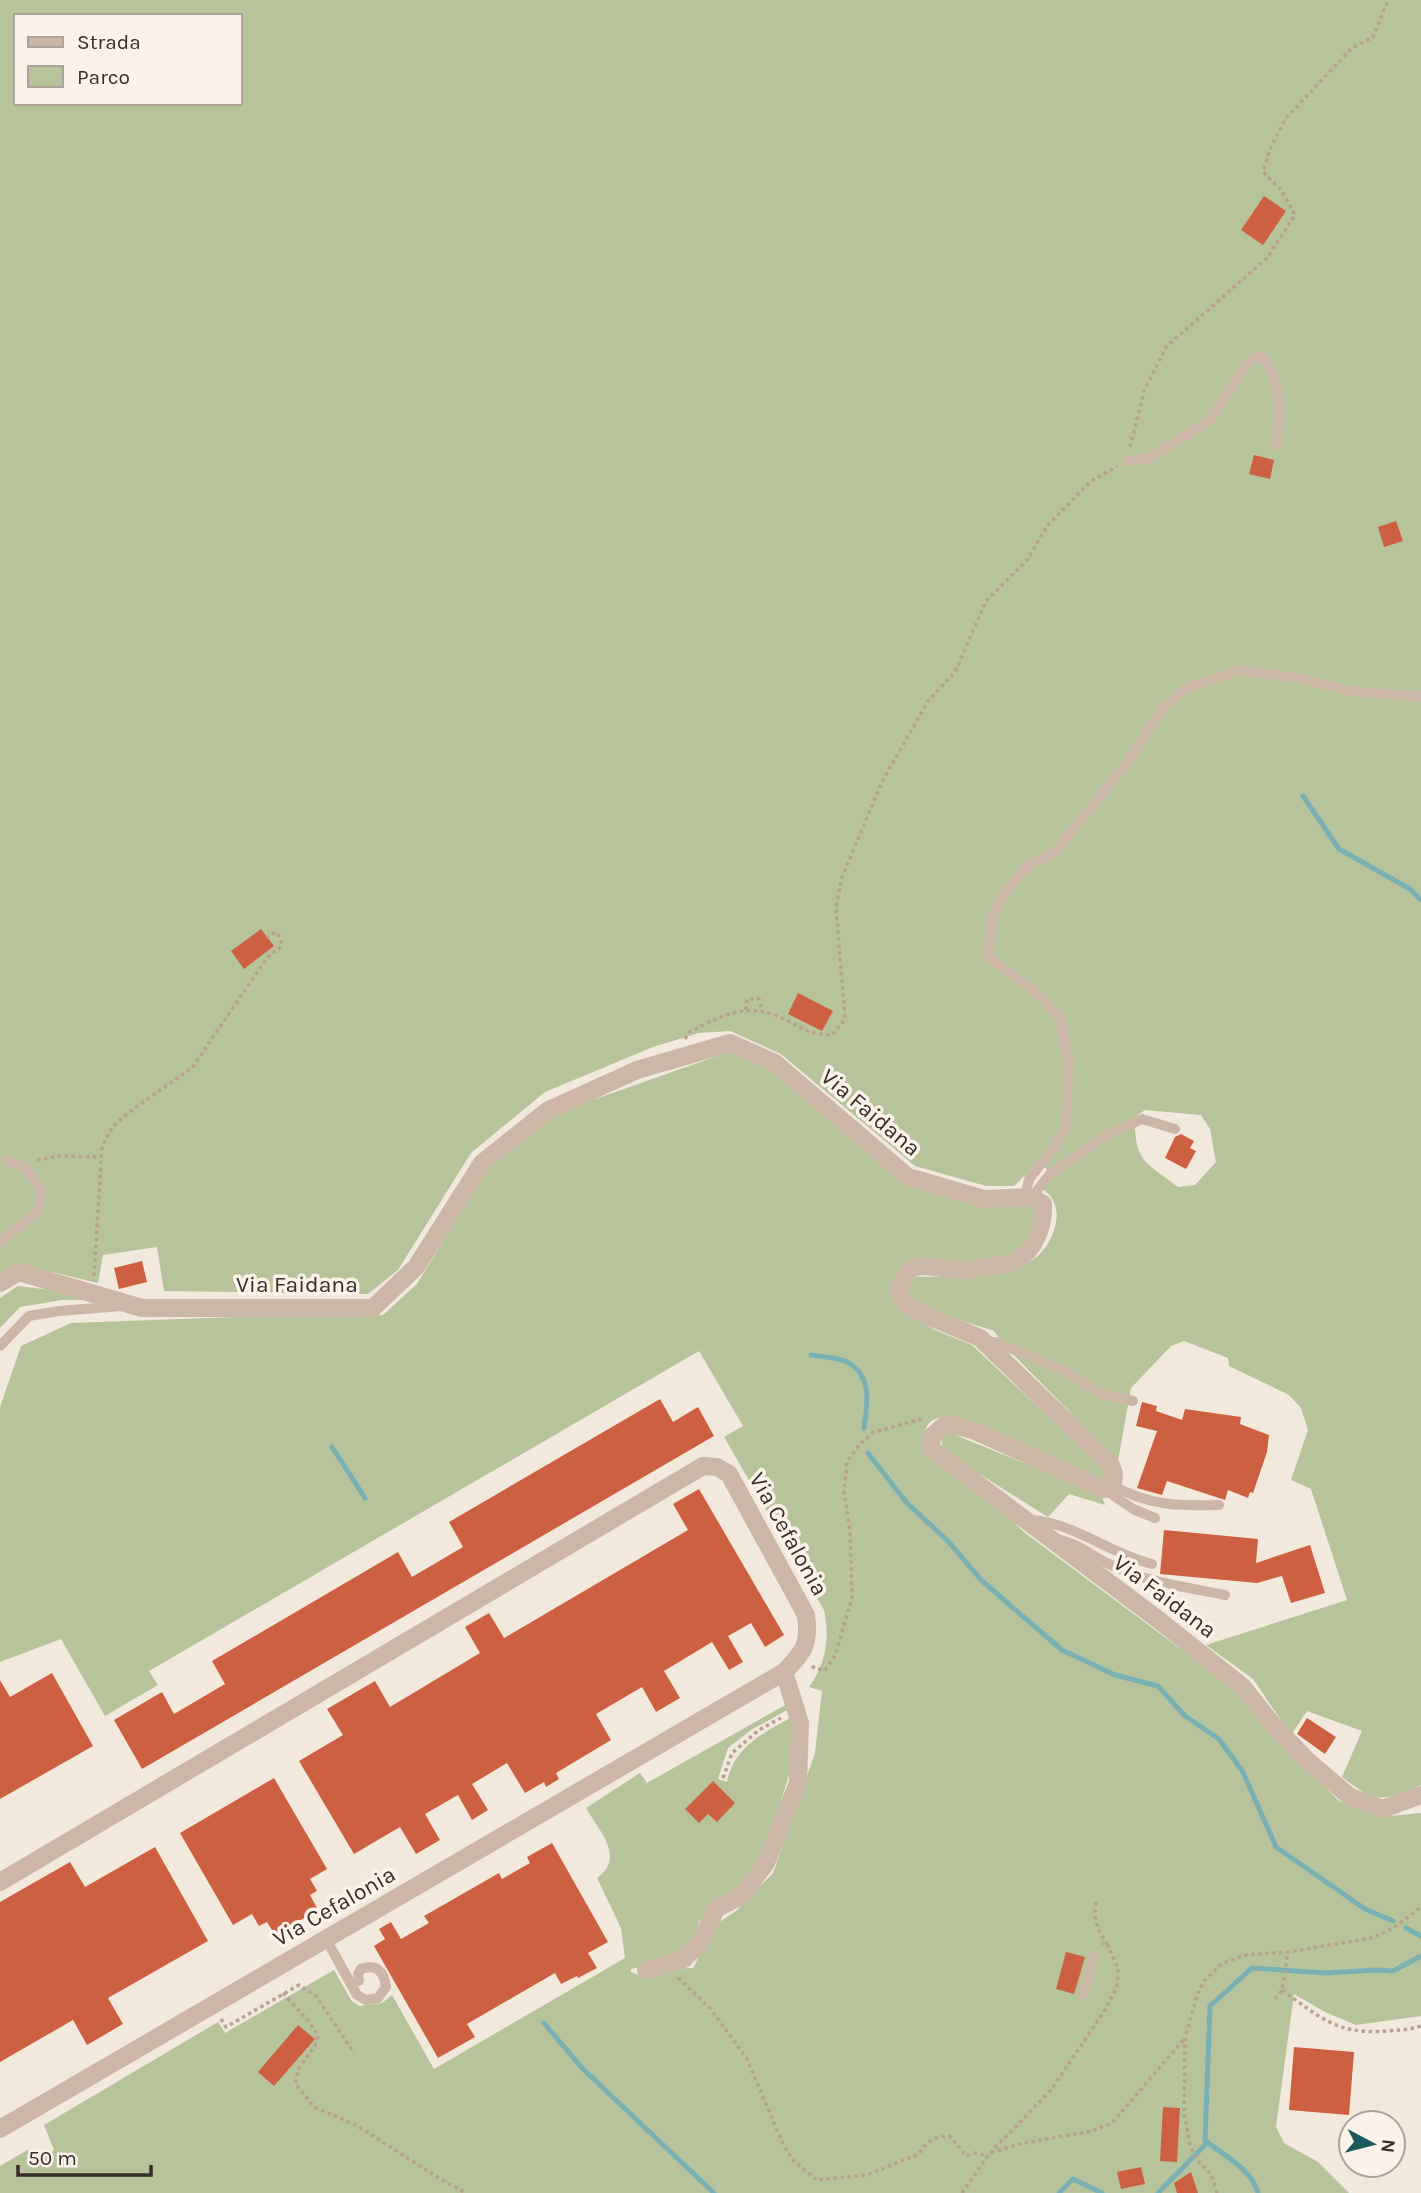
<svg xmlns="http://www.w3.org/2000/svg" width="1421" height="2193" font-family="Karla,sans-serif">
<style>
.green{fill:#b6c39b;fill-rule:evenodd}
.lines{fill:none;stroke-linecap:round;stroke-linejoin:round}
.stream{stroke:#79b1b2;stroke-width:5}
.building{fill:#cc6041}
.path{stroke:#b8a191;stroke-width:3.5;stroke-dasharray:3.5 3.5;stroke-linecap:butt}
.service{stroke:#ccb7a7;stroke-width:10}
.minor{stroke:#ccb7a7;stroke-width:18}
.labels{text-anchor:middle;stroke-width:7;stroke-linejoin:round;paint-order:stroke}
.street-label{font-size:23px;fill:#382d28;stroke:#fbf2e9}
</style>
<rect width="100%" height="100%" fill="#f3e8dc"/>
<path class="green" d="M 0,0 L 1421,0 L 1421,1785 C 1381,1802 1377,1804 1342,1777 L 1362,1731 L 1307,1711 L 1291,1735 L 1253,1679 L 1206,1645 L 1347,1600 L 1311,1489 L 1291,1480 L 1308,1430 L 1301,1408 L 1289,1395 L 1229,1366 L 1228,1358 L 1184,1341 L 1171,1346 L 1131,1388 L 1118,1461 L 1005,1346 L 994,1331 L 928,1310 L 906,1296 L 912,1277 C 961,1275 1037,1289 1055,1227 C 1059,1212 1056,1199 1043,1189 L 1053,1177 L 1040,1161 L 1014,1186 L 986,1186 L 915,1166 L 781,1054 L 730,1031 L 699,1033 L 653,1047 L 545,1092 L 471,1153 L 398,1270 L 368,1294 L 164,1291 L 157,1247 L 103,1255 L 98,1283 L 22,1265 L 0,1275 ZM 16,16 L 240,16 L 240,103 L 16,103 ZM 1145,1110 L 1201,1115 L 1210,1129 L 1216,1162 L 1195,1185 L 1178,1187 C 1146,1162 1134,1163 1135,1117 Z
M 729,1052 L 770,1067 L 906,1183 L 1026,1202 L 1035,1206 L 1031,1238 L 1014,1254 L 963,1263 L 901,1267 L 892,1283 L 901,1310 L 935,1330 L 972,1345 L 1105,1470 L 1107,1476 L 1105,1481 L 974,1422 C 942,1413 918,1412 925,1455 L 1002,1511 L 1025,1533 L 1229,1685 L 1283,1746 L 1339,1801 L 1380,1817 L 1421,1813 L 1421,2016 L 1356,2025 L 1325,2012 L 1294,1994 L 1276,2127 L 1284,2143 L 1318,2162 L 1349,2193 L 0,2193 L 0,2166 L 29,2149 L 36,2162 L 54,2150 L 44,2125 L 218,2022 L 225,2033 L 334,1970 L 351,2000 L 359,2006 L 382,2003 L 392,1995 L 434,2069 L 625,1958 L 621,1928 L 597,1878 C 626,1857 599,1831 586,1808 L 640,1773 L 647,1783 L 787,1704 L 789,1709 L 751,1730 L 728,1748 L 718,1779 L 727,1782 C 734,1747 763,1733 792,1717 L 790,1772 L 765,1853 L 731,1897 L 718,1903 L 699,1921 L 694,1943 L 665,1960 L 631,1969 L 631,1972 L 647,1978 L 667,1969 L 693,1968 L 716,1924 L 736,1911 L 773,1873 L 815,1753 L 822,1691 L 809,1687 C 826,1664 830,1638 824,1610 L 724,1437 L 743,1426 L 699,1351 L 149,1671 L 158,1685 L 105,1716 L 61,1639 L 0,1662 L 0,1407 L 21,1346 L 71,1323 L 260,1316 L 383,1315 L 417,1284 L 485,1172 L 550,1115 Z
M 18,1286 L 52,1290 L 93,1300 L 62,1300 L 20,1307 L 0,1328 L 0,1298 Z
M 950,1433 L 1101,1494 L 1105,1505 L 1069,1494 L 1048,1517 L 943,1451 L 941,1438 Z"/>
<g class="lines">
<path class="stream" d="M 1303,796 L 1339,849 L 1410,889 L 1421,900
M 811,1355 C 822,1357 840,1357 849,1363 C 873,1378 867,1404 864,1428
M 332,1447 L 365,1498
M 868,1453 L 907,1503 L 948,1541 L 982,1581 L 1062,1650 L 1115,1675 L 1158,1686 L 1185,1716 L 1219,1739 L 1243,1772 L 1276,1847 L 1365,1909 L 1393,1921
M 1406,1928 L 1421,1936
M 544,2023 L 582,2068 L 714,2193
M 1207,2142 C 1225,2156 1252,2170 1258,2193
M 1059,2193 L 1073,2179 L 1102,2193
M 1158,2193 L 1208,2142 L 1205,2141 L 1210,2006 L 1252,1968 L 1326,1973 L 1376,1970 L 1393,1971 L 1421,1956"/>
</g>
<path class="building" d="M 1264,196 L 1286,211 L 1263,245 L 1241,230 Z
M 1254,455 L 1274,460 L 1270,479 L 1249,474 Z
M 1396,521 L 1403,541 L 1384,547 L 1378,527 Z
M 261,929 L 274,946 L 244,969 L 231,951 Z
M 798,993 L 833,1011 L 822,1031 L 788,1014 Z
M 1181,1134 L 1194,1141 L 1190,1148 L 1196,1151 L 1186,1169 L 1165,1158 L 1175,1137 Z
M 142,1261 L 147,1282 L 119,1289 L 114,1268 Z
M 660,1399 L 673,1422 L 698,1407 L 714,1436 L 142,1769 L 114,1720 L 162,1692 L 174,1714 L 225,1684 L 212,1661 L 398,1552 L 412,1577 L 463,1547 L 449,1522 Z
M 1142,1402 L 1157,1406 L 1156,1411 L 1182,1420 L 1185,1409 L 1241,1417 L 1240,1424 L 1269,1435 L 1267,1452 L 1253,1493 L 1250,1492 L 1248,1498 L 1228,1490 L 1225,1500 L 1167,1481 L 1162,1495 L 1137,1488 L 1157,1431 L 1136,1426 Z
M 699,1489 L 784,1635 L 765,1647 L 751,1623 L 728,1636 L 743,1662 L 729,1670 L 712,1642 L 664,1671 L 680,1698 L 656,1712 L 642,1687 L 596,1714 L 611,1740 L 556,1773 L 559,1779 L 546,1787 L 544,1782 L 525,1793 L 507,1763 L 472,1784 L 488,1810 L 472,1820 L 458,1795 L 425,1814 L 440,1840 L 416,1854 L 400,1827 L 354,1854 L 299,1761 L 343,1735 L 327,1709 L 375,1681 L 390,1707 L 480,1653 L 465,1627 L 489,1613 L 504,1638 L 688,1530 L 673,1504 Z
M 1164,1530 L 1258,1539 L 1256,1563 L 1310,1545 L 1325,1593 L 1291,1603 L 1282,1576 L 1257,1583 L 1160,1574 Z
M 52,1673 L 93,1746 L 0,1799 L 0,1680 L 10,1697 Z
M 1307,1718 L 1336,1737 L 1325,1754 L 1297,1734 Z
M 274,1778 L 327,1869 L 310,1879 L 317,1891 L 310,1895 L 318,1910 L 275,1935 L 267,1922 L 259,1926 L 252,1914 L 233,1925 L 180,1833 Z
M 713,1781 L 735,1803 L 717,1822 L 708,1814 L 699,1823 L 685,1809 Z
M 552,1843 L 608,1942 L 588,1953 L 597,1968 L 578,1978 L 577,1976 L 561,1984 L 555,1973 L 467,2024 L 475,2037 L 438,2058 L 374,1946 L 385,1939 L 379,1929 L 391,1922 L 401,1939 L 429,1923 L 424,1916 L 499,1873 L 502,1879 L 530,1863 L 527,1857 Z
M 155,1847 L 208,1941 L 108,1998 L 123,2024 L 87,2045 L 73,2020 L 0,2062 L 0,1902 L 70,1862 L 85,1887 Z
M 1066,1952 L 1085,1957 L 1074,1994 L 1056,1989 Z
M 298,2025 L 315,2039 L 274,2086 L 258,2072 Z
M 1294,2047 L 1354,2052 L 1349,2115 L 1289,2110 Z
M 1163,2107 L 1180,2108 L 1177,2162 L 1160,2161 Z
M 1141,2167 L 1145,2184 L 1121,2189 L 1117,2172 Z
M 1191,2172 L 1198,2193 L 1177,2193 L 1174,2183 Z"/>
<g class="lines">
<path class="path" d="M 1130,447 L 1144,391 L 1166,347 L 1267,258 L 1295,215 L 1281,190 L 1263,172 L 1270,149 L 1286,118 L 1352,48 L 1373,37 L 1388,0
M 746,1010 L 747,999 L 759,999 L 762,1011
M 685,1039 L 689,1032 C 724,1015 748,1000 786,1020 C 806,1030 809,1034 832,1035 L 845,1019 L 836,908 L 842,877 L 882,782 L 928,701 L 955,672 L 986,601 L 1028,559 L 1047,526 L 1090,482 L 1117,466
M 37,1160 L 60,1156 L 101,1157
M 94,1276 L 102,1146 L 113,1126 L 136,1107 L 192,1068 L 266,959 L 282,946 L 280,937 L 275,932 L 267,938
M 812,1666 L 816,1669 L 825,1670 L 835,1656 L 852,1598 L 850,1530 L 844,1492 L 847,1462 L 859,1445 L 874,1432 L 925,1418
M 723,1778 L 732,1753 L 759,1730 L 781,1718
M 1096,1902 C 1093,1918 1098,1931 1107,1944
M 678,1978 L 710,2008 L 747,2059 L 783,2144 L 793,2160 L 817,2180 L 867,2175 L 919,2154 C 926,2141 936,2136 950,2136 L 966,2156 L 975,2153 L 988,2156
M 1282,1990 C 1321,2018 1337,2035 1388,2031 C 1399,2030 1410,2030 1421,2026
M 283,1993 L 310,2023 L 318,2036 L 315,2046 L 299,2068 L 295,2083 L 314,2107 L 356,2125 L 439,2178 L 466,2193
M 1275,1999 L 1282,1990 L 1288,1952
M 221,2019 L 226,2027 L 299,1985 L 316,1996 L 354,2053
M 991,2153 L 1019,2144 L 1092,2131 L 1112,2123 L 1185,2038
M 962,2193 L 989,2154 L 1051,2090 L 1105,2010 L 1117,1987 L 1118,1968 L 1107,1944 L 1102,1944
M 1217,2193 L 1211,2174 L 1197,2160 L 1190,2146 L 1184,2112 L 1185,2037 L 1198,1993 L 1204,1981 L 1223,1963 L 1245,1955 L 1288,1952 L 1372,1938 L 1395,1927 L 1421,1907"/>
<path class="service" d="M 1127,461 L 1149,458 L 1210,420 L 1249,361 L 1261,356 C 1283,377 1278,416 1277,445
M 1025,1197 L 1029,1179 L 1051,1152 L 1067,1126 L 1068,1058 L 1060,1018 L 1032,989 L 988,957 L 992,917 L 1003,895 L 1028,865 L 1054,853 L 1127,763 L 1163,708 L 1186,688 L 1239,670 L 1297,678 L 1350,691 L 1414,697 L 1421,695
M 1035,1199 L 1038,1189 L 1050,1174 L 1107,1135 L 1142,1119 L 1175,1129
M 0,1242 L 39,1211 L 41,1189 L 25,1167 L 7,1161
M 985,1343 L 996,1342 L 1065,1371 L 1101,1394 L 1133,1401
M 0,1346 L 29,1316 L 59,1311 L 122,1306
M 1113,1485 C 1147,1506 1180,1506 1219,1505
M 1104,1489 L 1133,1509 L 1155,1518
M 1030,1520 C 1073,1522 1110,1554 1152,1564
M 1055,1539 C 1077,1542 1090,1555 1109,1564 C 1144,1582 1186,1587 1225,1595
M 326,1939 L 357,1995 L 366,2000 L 378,1998 L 386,1987 C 384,1972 377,1963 361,1969 L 358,1974 L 359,1981
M 1083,1994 L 1094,1956"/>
<path class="minor" d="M 0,1283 L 19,1272 L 142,1308 L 373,1308 L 416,1267 L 482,1163 L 547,1111 L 637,1070 L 730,1043 L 775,1063 L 908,1177 L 984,1199 L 1030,1197 L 1043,1204 C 1044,1224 1036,1250 1016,1261 C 1010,1264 970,1270 962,1270 C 947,1271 927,1262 913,1268 C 905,1272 901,1283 898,1291 L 906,1305 L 930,1317 L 980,1338 L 1111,1465 L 1114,1474 L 1113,1485 L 1104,1489 L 973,1430 L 946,1424 L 932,1436 L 931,1447 L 934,1451 L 1160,1621 L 1243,1687 L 1273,1725 L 1308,1761 L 1350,1797 L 1383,1809 L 1421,1795
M 0,1882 L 703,1466 L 717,1467 L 729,1474 L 806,1615 C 810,1644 804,1652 784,1672 L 0,2129
M 646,1970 L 684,1959 L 699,1944 L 716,1909 L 742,1895 L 766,1863 L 798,1783 L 800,1723 L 784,1672"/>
</g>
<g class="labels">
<g class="street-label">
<text transform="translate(871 1112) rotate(40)" y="8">Via Faidana</text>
<text x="297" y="1292">Via Faidana</text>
<text transform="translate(789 1534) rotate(61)" y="8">Via Cefalonia</text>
<text transform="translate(1165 1596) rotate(37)" y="8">Via Faidana</text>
<text transform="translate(334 1906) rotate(-30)" y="8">Via Cefalonia</text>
</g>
</g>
<rect x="14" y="14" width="228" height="91" fill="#fbf2e9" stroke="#ada39c" stroke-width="2"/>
<rect x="28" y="37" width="35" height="10" fill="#ccb7a7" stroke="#ada39c" stroke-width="2"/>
<text x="77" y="49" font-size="21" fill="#382d28">Strada</text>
<rect x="28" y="66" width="35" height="21" fill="#b6c39b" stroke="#ada39c" stroke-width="2"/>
<text x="77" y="84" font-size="21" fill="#382d28">Parco</text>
<g transform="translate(1372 2144) rotate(97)"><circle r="33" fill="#fbf2e9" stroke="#ada39c" stroke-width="2"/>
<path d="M0-5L12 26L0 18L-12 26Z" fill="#1b595c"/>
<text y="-10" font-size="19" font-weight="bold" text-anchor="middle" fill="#382d28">N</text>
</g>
<path d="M18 2165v10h133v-10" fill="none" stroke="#382d28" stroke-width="3.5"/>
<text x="28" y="2165" font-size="21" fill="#382d28" stroke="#fbf2e9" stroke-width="5" paint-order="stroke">50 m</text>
</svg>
